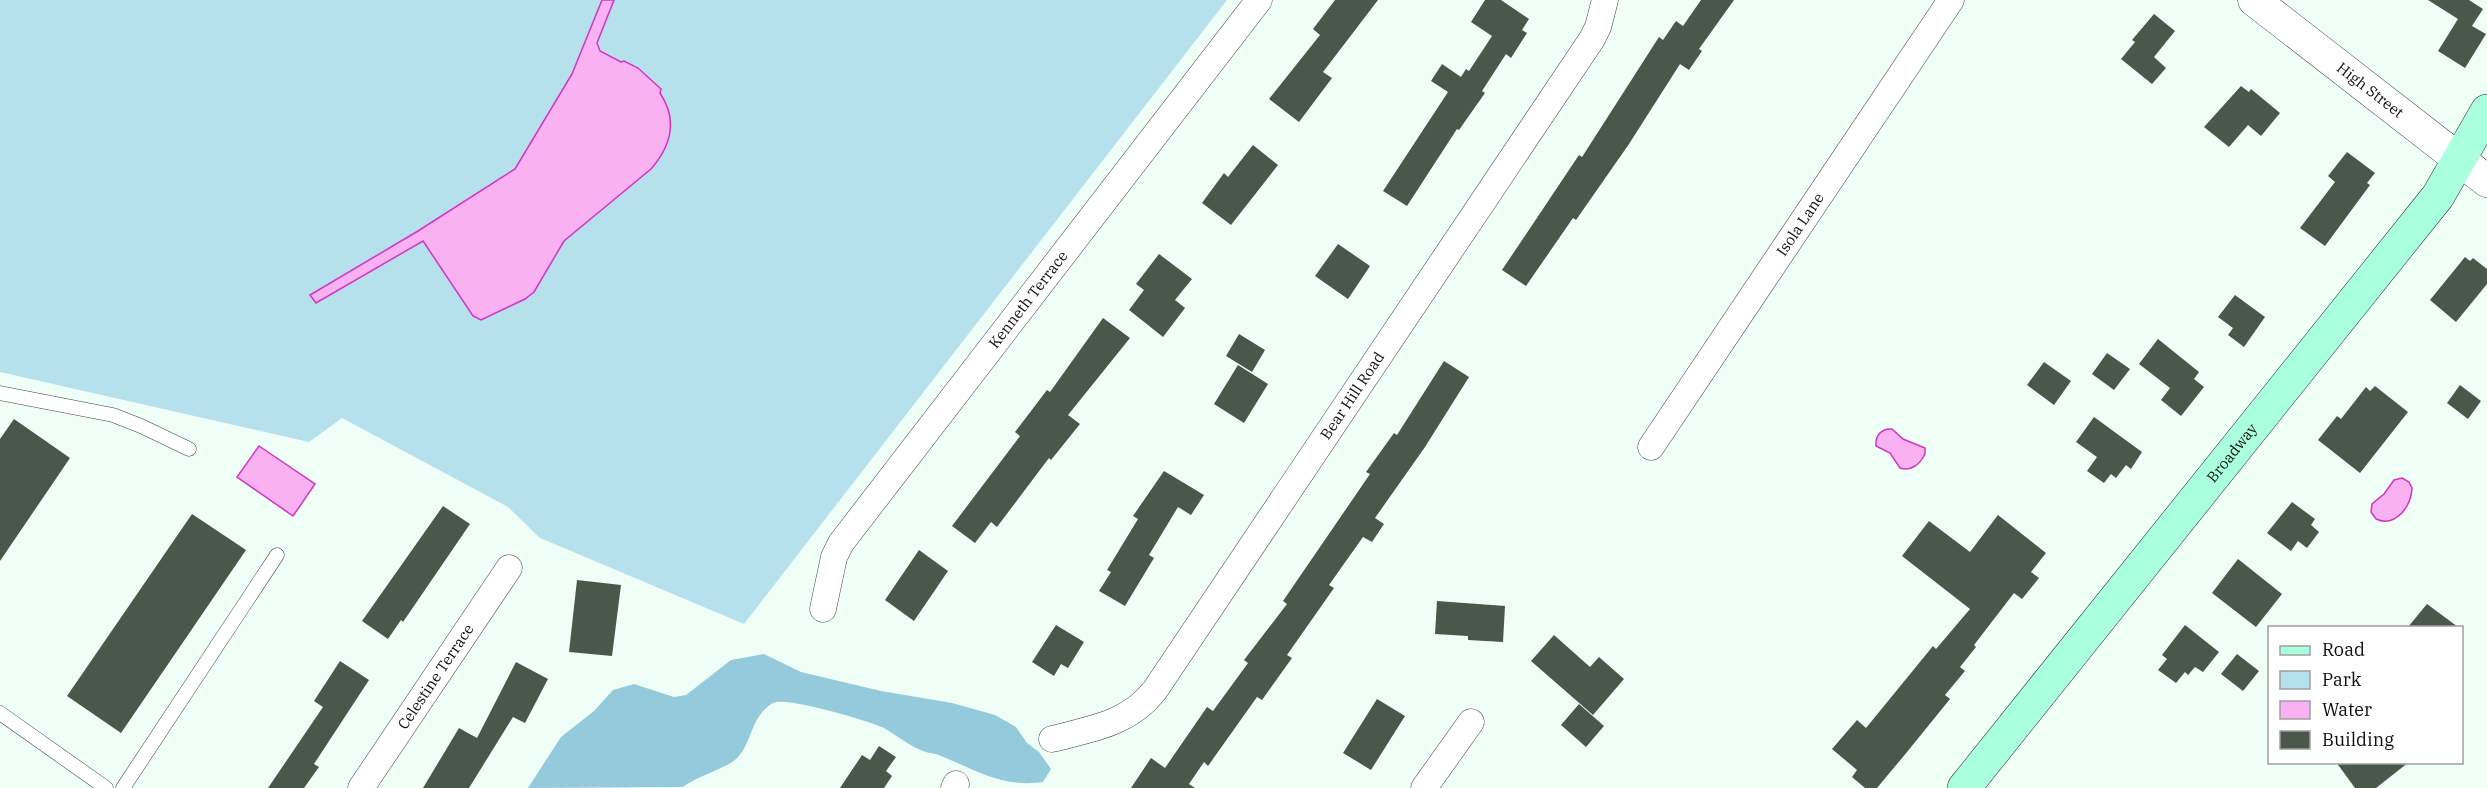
<svg xmlns="http://www.w3.org/2000/svg" width="2487" height="788" font-family="'IBM Plex Serif',serif">
<style>
.green{fill:#b6e1ec}
.forest{fill:#95cadd}
.water{fill:#f9b1f2;stroke:#d434c1;stroke-width:1.5}
.building{fill:#4a574b}
.lines{fill:none;stroke-linecap:round;stroke-linejoin:round}
.service-casing{stroke:#414141;stroke-width:15}
.minor-casing{stroke:#414141;stroke-width:27}
.tertiary-casing{stroke:#414141;stroke-width:33}
.secondary-casing{stroke:#303030;stroke-width:34}
.service{stroke:#fff;stroke-width:14}
.minor{stroke:#fff;stroke-width:26}
.tertiary{stroke:#fff;stroke-width:32}
.secondary{stroke:#aaffde;stroke-width:33}
.labels{text-anchor:middle;stroke-width:6;stroke-linejoin:round;paint-order:stroke}
.street-label{font-size:15px;fill:#0e0e0e;stroke:#fff}
</style>
<rect width="100%" height="100%" fill="#effff8"/>
<path class="green" d="M 0,0 L 1227,0 L 744,624 L 540,538 L 508,507 L 342,418 L 309,442 L 0,372 Z"/>
<path class="forest" d="M 764,654 L 801,672 L 881,691 L 952,703 L 995,715 L 1016,727 L 1027,743 L 1039,752 L 1051,769 L 1043,782 C 1000,788 975,769 936,754 C 916,752 901,738 884,728 C 869,721 785,696 773,703 C 751,716 753,739 739,756 C 728,769 698,775 683,787 L 528,788 L 561,737 L 594,711 L 613,690 L 634,684 L 674,697 L 686,695 L 731,660 Z"/>
<path class="water" d="M 602,0 L 614,0 L 597,43 L 600,51 L 621,62 L 624,61 L 638,68 L 661,89 L 660,93 C 678,120 671,146 651,169 L 564,241 L 534,292 L 525,299 L 481,320 L 473,316 L 423,241 L 316,303 L 310,295 L 418,231 L 515,169 L 572,74 Z
M 1892,429 L 1903,439 L 1925,448 L 1925,454 C 1920,464 1911,472 1900,468 L 1890,453 L 1876,446 C 1875,435 1882,428 1892,429 Z
M 259,446 L 315,484 L 293,516 L 237,477 Z
M 2402,478 L 2409,482 L 2412,488 C 2412,505 2396,528 2376,519 L 2371,512 L 2372,504 L 2384,494 L 2394,480 Z"/>
<path class="building" d="M 1335,0 L 1378,0 L 1323,72 L 1332,78 L 1299,122 L 1269,99 L 1320,35 L 1313,29 Z
M 1485,0 L 1501,0 L 1529,19 L 1522,30 L 1527,33 L 1511,58 L 1506,54 L 1482,91 L 1485,93 L 1459,130 L 1457,129 L 1407,206 L 1383,191 L 1448,92 L 1431,81 L 1442,64 L 1461,77 L 1466,69 L 1469,71 L 1492,36 L 1471,22 Z
M 1701,0 L 1734,0 L 1699,49 L 1702,51 L 1689,70 L 1680,64 L 1629,144 L 1576,220 L 1573,218 L 1526,286 L 1502,270 L 1579,155 L 1582,157 L 1659,37 L 1663,40 L 1676,21 L 1683,26 Z
M 2428,0 L 2469,0 L 2483,9 L 2472,26 L 2486,34 L 2465,68 L 2438,51 L 2458,19 Z
M 2154,14 L 2175,31 L 2154,57 L 2166,68 L 2152,84 L 2121,59 L 2135,42 L 2132,40 Z
M 2241,86 L 2249,92 L 2251,89 L 2280,113 L 2261,136 L 2248,125 L 2229,147 L 2204,127 Z
M 1253,145 L 1278,165 L 1231,225 L 1202,203 L 1224,173 L 1228,177 Z
M 2347,152 L 2375,173 L 2367,183 L 2370,185 L 2325,246 L 2300,228 L 2335,182 L 2328,176 Z
M 1338,244 L 1370,266 L 1348,299 L 1315,276 Z
M 1159,254 L 1192,279 L 1175,300 L 1185,308 L 1163,337 L 1129,310 L 1144,290 L 1136,284 Z
M 2465,257 L 2470,261 L 2473,258 L 2487,269 L 2487,284 L 2456,322 L 2430,300 Z
M 2235,295 L 2265,317 L 2244,347 L 2228,335 L 2233,328 L 2218,317 Z
M 1103,318 L 1130,338 L 1068,415 L 1080,424 L 1051,460 L 1049,458 L 997,527 L 991,522 L 975,543 L 952,526 L 1020,436 L 1015,432 L 1047,390 L 1050,392 Z
M 1239,334 L 1265,350 L 1252,372 L 1226,356 Z
M 2158,339 L 2199,372 L 2194,379 L 2204,387 L 2181,416 L 2161,400 L 2170,388 L 2139,364 Z
M 2107,353 L 2130,369 L 2114,390 L 2092,374 Z
M 1444,361 L 1469,377 L 1425,447 L 1375,518 L 1384,524 L 1372,542 L 1363,537 L 1329,585 L 1334,588 L 1287,655 L 1292,658 L 1262,700 L 1257,697 L 1208,766 L 1204,762 L 1189,784 L 1195,788 L 1131,788 L 1151,758 L 1165,768 L 1207,707 L 1213,711 L 1248,663 L 1244,660 L 1287,604 L 1283,601 L 1370,474 L 1366,472 L 1394,433 L 1397,435 Z
M 2044,362 L 2071,381 L 2054,405 L 2027,385 Z
M 1238,365 L 1268,384 L 1244,423 L 1214,404 Z
M 2460,385 L 2481,401 L 2468,419 L 2447,403 Z
M 2375,386 L 2408,412 L 2360,473 L 2318,440 L 2337,416 L 2341,419 L 2366,387 L 2370,391 Z
M 2094,417 L 2142,452 L 2131,469 L 2126,465 L 2116,478 L 2111,474 L 2104,483 L 2087,471 L 2097,457 L 2076,442 Z
M 14,419 L 70,458 L 0,561 L 0,439 Z
M 1164,471 L 1204,495 L 1191,515 L 1178,507 L 1149,555 L 1154,558 L 1125,606 L 1099,591 L 1111,572 L 1107,570 L 1138,519 L 1133,516 Z
M 2292,502 L 2315,519 L 2311,525 L 2319,532 L 2307,548 L 2298,541 L 2291,551 L 2267,533 Z
M 443,506 L 470,524 L 403,622 L 401,620 L 388,639 L 362,621 Z
M 192,514 L 246,550 L 121,733 L 67,696 Z
M 1998,515 L 2046,553 L 2031,572 L 2039,578 L 2022,599 L 2014,593 L 1974,645 L 1976,647 L 1960,667 L 1965,671 L 1945,695 L 1950,699 L 1907,752 L 1877,788 L 1865,788 L 1852,777 L 1857,770 L 1832,749 L 1857,720 L 1866,728 L 1933,646 L 1936,649 L 1970,609 L 1902,556 L 1929,521 L 1970,552 Z
M 919,550 L 948,571 L 914,621 L 885,600 Z
M 2238,559 L 2282,594 L 2256,627 L 2212,593 Z
M 577,580 L 621,585 L 612,656 L 569,652 Z
M 1437,601 L 1505,606 L 1503,642 L 1468,640 L 1468,636 L 1435,634 Z
M 2427,604 L 2458,627 L 2408,627 Z
M 1056,625 L 1084,642 L 1068,668 L 1061,664 L 1054,676 L 1032,662 Z
M 2185,625 L 2219,652 L 2203,672 L 2195,667 L 2188,675 L 2185,672 L 2176,683 L 2158,670 L 2167,659 L 2162,655 Z
M 1554,635 L 1590,667 L 1599,657 L 1624,679 L 1593,715 L 1531,661 Z
M 2237,654 L 2259,671 L 2243,691 L 2221,674 Z
M 340,661 L 369,680 L 314,764 L 319,767 L 304,788 L 268,788 L 323,707 L 314,701 Z
M 516,662 L 548,679 L 525,723 L 513,717 L 469,788 L 423,788 L 459,728 L 477,738 Z
M 1377,699 L 1405,716 L 1371,770 L 1343,753 Z
M 1579,704 L 1604,726 L 1586,747 L 1561,725 Z
M 879,746 L 896,757 L 886,771 L 892,776 L 884,788 L 840,788 L 862,755 L 870,760 Z
M 2336,762 L 2409,762 L 2376,788 L 2355,788 Z"/>
<g class="lines">
<g class="service-casing">
<path id="service" d="M 0,393 L 113,415 L 141,426 L 189,449
M 0,713 L 106,788
M 123,788 L 277,555"/>
</g>
<g class="minor-casing">
<g id="minor">
<path id="s1" d="M 1651,447 L 1951,0"/>
<path id="s2" d="M 823,609 L 834,557 L 841,543 L 1259,0"/>
<path id="s3" d="M 1052,739 C 1091,729 1129,724 1155,690 L 1592,39 L 1598,27 L 1605,0"/>
<path id="s4" d="M 361,788 L 509,568"/>
<path d="M 954,788 L 956,784"/>
<path d="M 1424,788 L 1471,722"/>
</g>
</g>
<g class="tertiary-casing">
<g id="tertiary">
<path id="s5" d="M 2254,0 L 2487,181"/>
</g>
</g>
<g class="secondary-casing">
<g id="secondary">
<path id="s6" d="M 1964,788 L 2438,196 L 2487,111"/>
</g>
</g>
<use href="#service" class="service"/>
<use href="#minor" class="minor"/>
<use href="#tertiary" class="tertiary"/>
<use href="#secondary" class="secondary"/>
</g>
<g class="labels">
<g class="street-label">
<text dy="5" stroke="none"><textPath href="#s5" startOffset="147">High Street</textPath></text>
<text dy="5" stroke="none"><textPath href="#s1" startOffset="268">Isola Lane</textPath></text>
<text dy="5" stroke="none"><textPath href="#s2" startOffset="376">Kenneth Terrace</textPath></text>
<text dy="5" stroke="none"><textPath href="#s3" startOffset="471">Bear Hill Road</textPath></text>
<text dy="5" stroke="none"><textPath href="#s6" startOffset="429">Broadway</textPath></text>
<text dy="5" stroke="none"><textPath href="#s4" startOffset="134">Celestine Terrace</textPath></text>
</g>
</g>
<rect x="2268" y="626" width="195" height="138" fill="#ffffff" stroke="#9f9f9f" stroke-width="1.5"/>
<rect x="2280" y="646" width="30" height="9" fill="#aaffde" stroke="#9f9f9f" stroke-width="1.5"/>
<text x="2322" y="656" font-size="18" fill="#0e0e0e">Road</text>
<rect x="2280" y="671" width="30" height="18" fill="#b6e1ec" stroke="#9f9f9f" stroke-width="1.5"/>
<text x="2322" y="686" font-size="18" fill="#0e0e0e">Park</text>
<rect x="2280" y="701" width="30" height="18" fill="#f9b1f2" stroke="#9f9f9f" stroke-width="1.5"/>
<text x="2322" y="716" font-size="18" fill="#0e0e0e">Water</text>
<rect x="2280" y="731" width="30" height="18" fill="#4a574b" stroke="#9f9f9f" stroke-width="1.5"/>
<text x="2322" y="746" font-size="18" fill="#0e0e0e">Building</text>
</svg>
